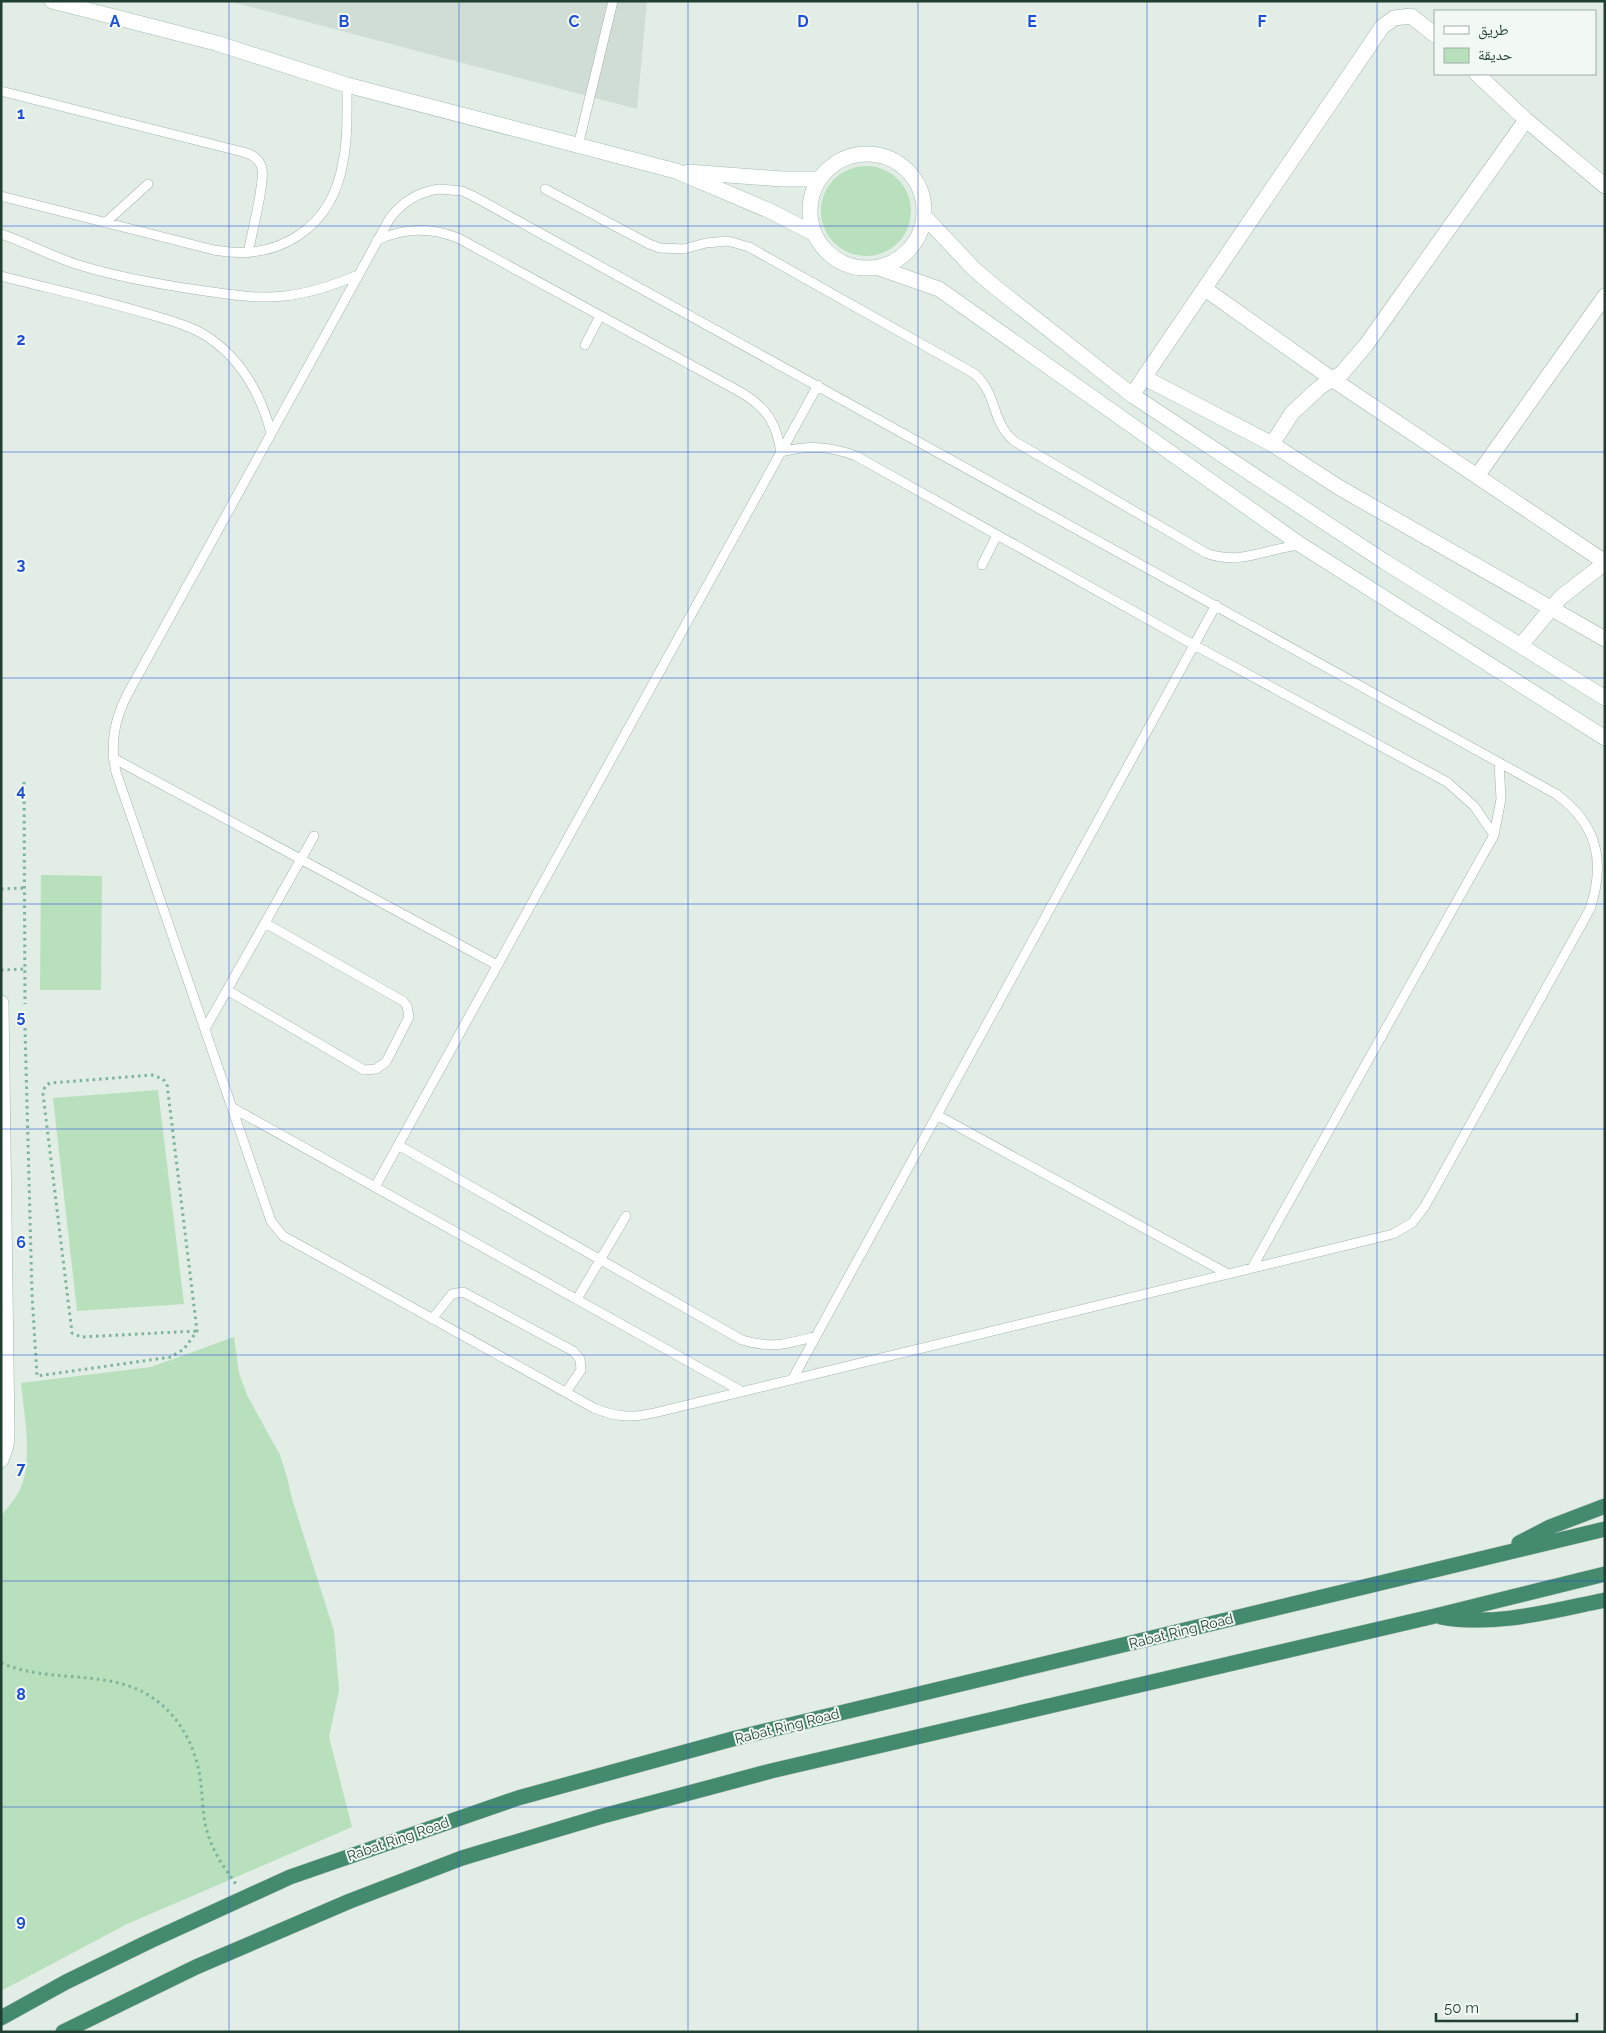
<svg xmlns="http://www.w3.org/2000/svg" width="1606" height="2033" font-family="Raleway,'Noto Naskh Arabic',sans-serif">
<style>
.built{fill:#cfddd4}
.green{fill:#b8e0bc}
.lines{fill:none;stroke-linecap:round;stroke-linejoin:round}
.service-casing{stroke:#a3b5ab;stroke-width:10}
.minor-casing{stroke:#a3b5ab;stroke-width:16}
.secondary-casing{stroke:#a1bdae;stroke-width:16}
.trunk-casing{stroke:#c0c9c5;stroke-width:16}
.path{stroke:#7eb49a;stroke-width:3;stroke-dasharray:2.5 4;stroke-linecap:butt}
.service{stroke:#fff;stroke-width:9}
.minor{stroke:#fff;stroke-width:15}
.secondary{stroke:#fff;stroke-width:15}
.trunk{stroke:#448b6e;stroke-width:15}
.grid{fill:none;stroke:#1d4ed8;stroke-width:1;stroke-opacity:0.55}
.labels{text-anchor:middle;stroke-width:4;stroke-linejoin:round;paint-order:stroke}
.street-label{font-size:14px;fill:#1f3f31;stroke:#f2f9f4}
.grid-label{font-size:16px;text-anchor:middle;font-weight:bold;fill:#1d4ed8;stroke:#f2f9f4;stroke-width:4;stroke-linejoin:round;paint-order:stroke}
</style>
<rect width="100%" height="100%" fill="#e1ede5"/>
<path class="built" d="M 228,1 L 647,1 L 637,109 Z"/>
<path class="green" d="M821 211a45 45 0 1 1 90 0a45 45 0 1 1-90 0Z
M 41,875 L 102,876 L 101,990 L 40,990 Z
M 158,1090 L 184,1304 L 77,1311 L 53,1098 Z
M 234,1337 L 239,1373 L 247,1395 L 280,1455 L 287,1477 L 292,1499 L 334,1631 L 339,1690 L 329,1737 L 352,1827 L 127,1924 L 1,1991 L 1,1516 C 8,1507 17,1497 21,1487 C 33,1458 24,1414 21,1383 L 151,1367 Z"/>
<g class="lines">
<g class="service-casing">
<path id="service" d="M 1,91 L 243,152 C 252,154 260,159 262,169 C 265,182 251,237 248,253
M 578,146 L 613,1
M 439,189 L 462,191 L 473,196 L 1556,794 C 1597,824 1606,861 1590,909 L 1425,1206 L 1412,1223 L 1393,1234 L 654,1413 C 632,1418 615,1417 594,1408 L 283,1236 L 271,1221 L 116,772 C 110,744 114,721 127,695 L 390,218 C 403,201 418,192 439,189 Z
M 545,189 L 649,244 L 660,248 L 684,249 L 706,243 L 728,241 L 749,247 L 975,374 C 999,397 990,420 1014,441 L 1206,553 C 1240,566 1267,548 1301,545
M 1,196 L 214,250 C 279,262 332,228 343,162 C 348,137 347,111 347,85
M 105,223 L 148,184
M 1,234 C 28,243 52,257 79,265 C 120,278 163,285 205,291 C 232,295 259,299 285,296 C 311,293 334,285 358,275
M 377,240 C 405,228 429,227 458,238 L 744,394 C 768,410 776,423 781,452 C 808,445 830,446 856,456 L 1194,645 L 1447,782 L 1474,806 L 1494,835
M 1,276 C 52,289 102,300 152,315 C 171,321 191,326 208,337 C 242,360 261,395 271,433
M 585,345 L 600,316
M 982,565 L 997,535
M 113,758 L 497,965
M 227,990 L 364,1070 L 376,1069 L 386,1062 L 409,1017 L 407,1006 L 403,1001 L 265,923
M 205,1029 L 314,836
M 233,1108 L 743,1392
M 937,1115 L 1228,1274
M 398,1145 L 742,1340 C 771,1349 788,1344 816,1336
M 375,1187 L 818,385
M 1252,1268 L 1494,835 L 1501,799 L 1499,762
M 577,1299 L 626,1216
M 432,1319 L 452,1294 L 463,1292 L 573,1351 L 580,1359 L 581,1370 L 566,1392
M 792,1380 L 1216,605"/>
</g>
<g class="minor-casing">
<path id="minor" d="M 1477,74 L 1526,120 L 1605,186
M 1205,289 L 1332,379 L 1605,562
M 1145,378 L 1272,444 L 1340,488 L 1605,639
M 1132,395 L 1382,27 L 1394,18 L 1411,16 L 1435,35
M 1272,444 L 1292,413 L 1320,387 L 1342,373 L 1366,345 L 1526,120
M 1477,476 L 1605,296
M 1521,645 L 1561,597 L 1605,563
M 1,1003 L 7,1434 L 6,1446 L 1,1460"/>
</g>
<g class="secondary-casing">
<path id="secondary" d="M 52,1 L 216,43 L 347,85 L 676,171 L 770,211 L 813,233
M810 211a57 57 0 1 1 114 0a57 57 0 1 1-114 0Z
M 688,172 L 782,179 L 819,179
M 924,216 L 974,269 L 995,287 L 1132,395 L 1385,562 L 1605,698
M 879,268 L 939,289 L 1301,545 L 1605,738"/>
</g>
<g class="trunk-casing">
<path id="trunk" d="M 1519,1543 L 1550,1527 L 1605,1506
M 1441,1617 C 1496,1627 1551,1611 1605,1600
M 1,2018 L 66,1982 L 150,1941 L 290,1877 L 518,1798 L 736,1738 L 1605,1529
M 63,2032 L 196,1967 L 350,1901 L 462,1858 L 599,1817 L 771,1771 L 1435,1616 L 1605,1574"/>
</g>
<path class="path" d="M 24,782 L 25,1004
M 1,889 L 24,888
M 1,970 L 25,969
M 25,1028 L 32,1294 L 37,1376 L 171,1357 L 184,1349 L 197,1331 L 167,1084 L 163,1079 L 152,1075 L 50,1083 L 45,1086 L 43,1094 L 72,1333 L 81,1337 L 197,1331
M 1,1663 C 43,1681 90,1672 132,1687 C 171,1702 194,1738 200,1777 C 203,1796 202,1817 208,1834 C 213,1852 225,1869 236,1884"/>
<use href="#service" class="service"/>
<use href="#minor" class="minor"/>
<use href="#secondary" class="secondary"/>
<use href="#trunk" class="trunk"/>
</g>
<path class="grid" d="M 229,1 L 229,2032M 459,1 L 459,2032M 688,1 L 688,2032M 918,1 L 918,2032M 1147,1 L 1147,2032M 1377,1 L 1377,2032M 1,226 L 1605,226M 1,452 L 1605,452M 1,678 L 1605,678M 1,904 L 1605,904M 1,1129 L 1605,1129M 1,1355 L 1605,1355M 1,1581 L 1605,1581M 1,1807 L 1605,1807"/>
<g class="labels">
<g class="street-label">
<text transform="translate(1181 1631) rotate(-14)" y="5">Rabat Ring Road</text>
<text transform="translate(787 1726) rotate(-14)" y="5">Rabat Ring Road</text>
<text transform="translate(398 1839) rotate(-19)" y="5">Rabat Ring Road</text>
</g>
</g>
<g class="grid-label">
<text x="115" y="27">A</text>
<text x="344" y="27">B</text>
<text x="574" y="27">C</text>
<text x="803" y="27">D</text>
<text x="1032" y="27">E</text>
<text x="1262" y="27">F</text>
<text x="21" y="119">1</text>
<text x="21" y="345">2</text>
<text x="21" y="570">3</text>
<text x="21" y="796">4</text>
<text x="21" y="1022">5</text>
<text x="21" y="1248">6</text>
<text x="21" y="1474">7</text>
<text x="21" y="1700">8</text>
<text x="21" y="1926">9</text>
</g>
<rect width="1606" height="2033" fill="none" stroke="#1f3f31" stroke-width="5"/>
<rect x="1434" y="10" width="162" height="65" fill="#f2f9f4" stroke="#9eafa6"/>
<rect x="1444" y="26" width="25" height="8" fill="#ffffff" stroke="#9eafa6"/>
<text x="1478" y="35" font-size="15" fill="#1f3f31">طريق</text>
<rect x="1444" y="48" width="25" height="15" fill="#b8e0bc" stroke="#9eafa6"/>
<text x="1478" y="60" font-size="15" fill="#1f3f31">حديقة</text>
<path d="M1436 2013v8h141v-8" fill="none" stroke="#1f3f31" stroke-width="2.5"/>
<text x="1444" y="2013" font-size="15" fill="#1f3f31" stroke="#f2f9f4" stroke-width="4" paint-order="stroke">50 m</text>
</svg>
